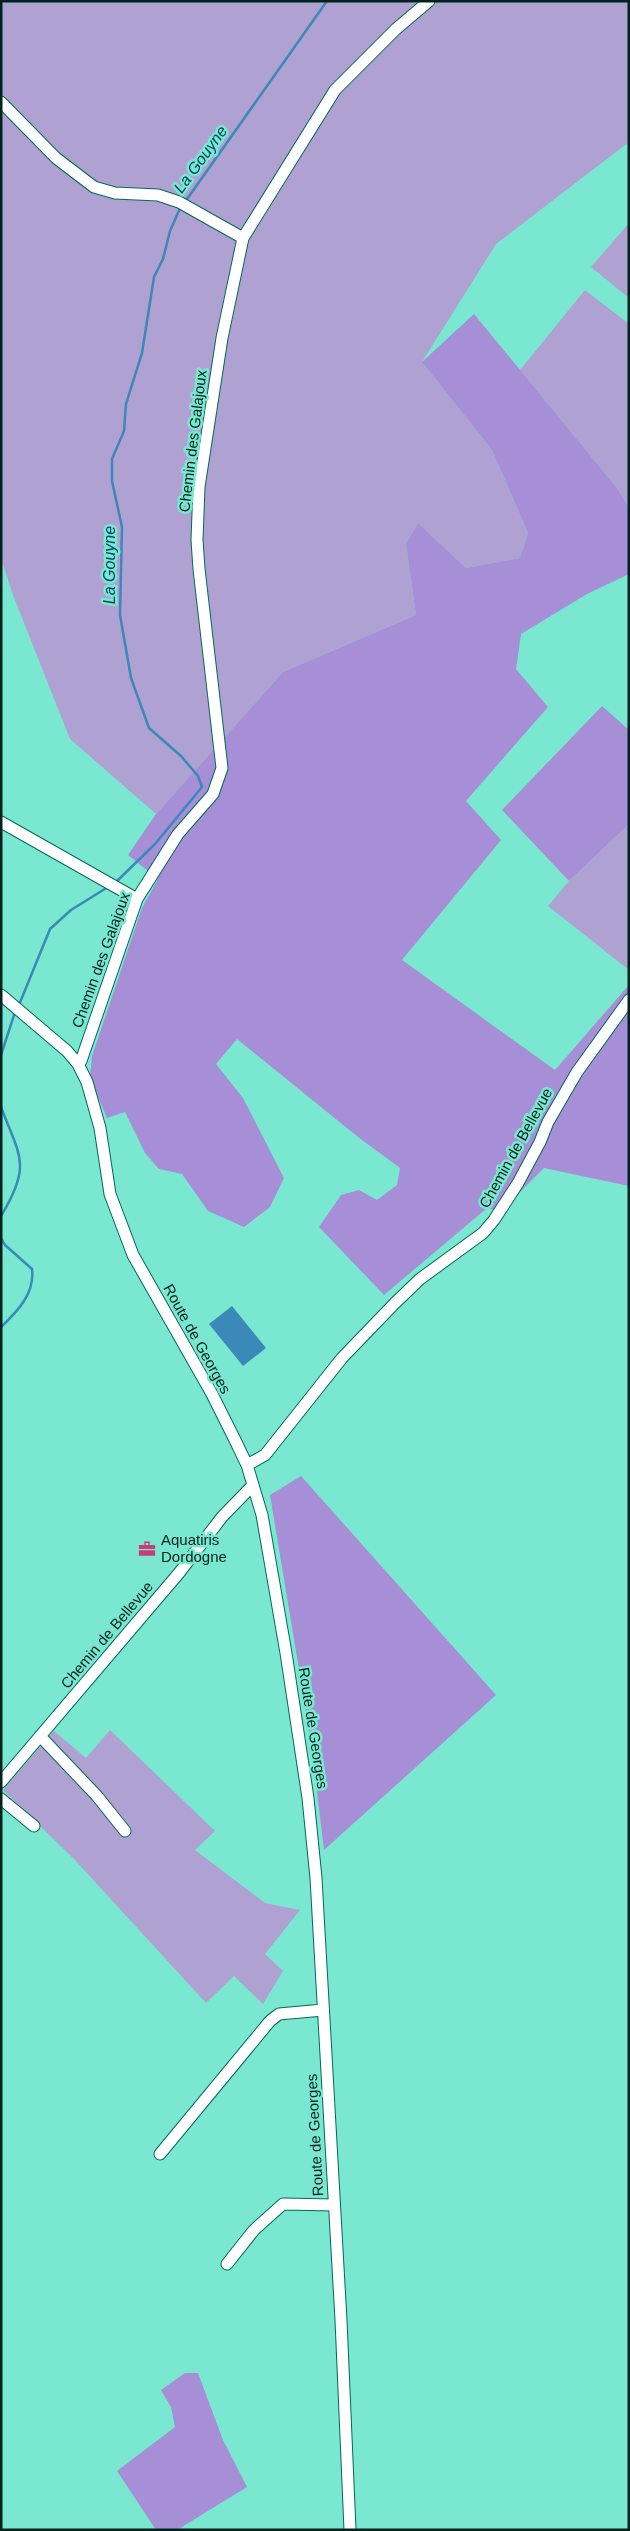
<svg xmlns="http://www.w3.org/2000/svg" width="630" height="2531" font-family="Arial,sans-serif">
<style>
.green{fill:#b0a1d3}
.forest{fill:#a68fd6}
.water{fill:#3a89b8}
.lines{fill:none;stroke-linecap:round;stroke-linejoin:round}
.stream{stroke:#3a89b8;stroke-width:2.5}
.minor-casing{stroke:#01695a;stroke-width:13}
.minor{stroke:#fff;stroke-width:11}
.labels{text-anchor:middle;stroke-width:5;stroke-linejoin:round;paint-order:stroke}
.street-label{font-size:15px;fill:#00241d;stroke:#7ae7d0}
.poi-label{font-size:15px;fill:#00241d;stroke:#7ae7d0;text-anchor:start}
.water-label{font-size:16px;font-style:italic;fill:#024465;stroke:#7ae7d0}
</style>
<rect width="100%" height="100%" fill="#7ae7d0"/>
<path class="green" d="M 1,1 L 629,1 L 629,142 L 496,244 L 422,362 L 492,450 L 528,533 L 520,558 L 466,568 L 418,523 L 406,544 L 416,615 L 283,672 L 156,814 L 70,739 L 13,595 L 1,558 Z
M 629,223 L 629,298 L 591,267 Z
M 585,290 L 629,324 L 629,508 L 617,488 L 520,370 Z
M 629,824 L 629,970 L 548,906 L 569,881 Z
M 110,1730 L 215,1831 L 195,1850 L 265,1903 L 300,1910 L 265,1954 L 283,1971 L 263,2004 L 234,1976 L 206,2003 L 74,1859 L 3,1790 L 54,1731 L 86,1758 Z"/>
<path class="forest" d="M 474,314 L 617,488 L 629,508 L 629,574 L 587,594 L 521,634 L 516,669 L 548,707 L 466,801 L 501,840 L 402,960 L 555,1070 L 629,985 L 629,1186 L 544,1168 L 500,1212 L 487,1208 L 384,1295 L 319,1227 L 341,1195 L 359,1190 L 377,1200 L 397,1185 L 400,1168 L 358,1137 L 237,1039 L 216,1064 L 243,1098 L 284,1178 L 270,1207 L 244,1227 L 208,1211 L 182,1174 L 159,1169 L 145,1153 L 125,1112 L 107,1118 L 90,1078 L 92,1056 L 142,908 L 158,879 L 128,855 L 156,814 L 283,672 L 416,615 L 406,544 L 418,523 L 466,568 L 520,558 L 528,533 L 492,450 L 422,362 Z
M 602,706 L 629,730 L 629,824 L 569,881 L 502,810 Z
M 301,1476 L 496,1695 L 324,1850 L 310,1735 L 270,1495 Z
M 185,2373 L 198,2373 L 223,2440 L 247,2487 L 177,2530 L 156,2530 L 117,2471 L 175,2427 L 171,2407 L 161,2390 Z"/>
<path class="water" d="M 232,1306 L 266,1348 L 243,1366 L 209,1324 Z"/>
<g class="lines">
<path class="stream" d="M 185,202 L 327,1
M 115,883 L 155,844 L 202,787 L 198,776 L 181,756 L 149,728 L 131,678 L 120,615 L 122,527 L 112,481 L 112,459 L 124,431 L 126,404 L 142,353 L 154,277 L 163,259 L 170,231 L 181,206
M 19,1005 L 50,929 L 71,910 L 108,887
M 1,1055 L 15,1012
M 1,1107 C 20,1157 32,1165 1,1216
M 1,1238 L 5,1245 L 32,1269 C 35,1293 18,1311 1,1327"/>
<g class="minor-casing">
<path id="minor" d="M 1,102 L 56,158 L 94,187 L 115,193 L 158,195 L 179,202 L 243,238
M 1,822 L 137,899
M 1,995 L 67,1051 L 78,1064 L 87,1082 L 100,1128 L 110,1194 L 133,1255 L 212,1394 L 235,1440 L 247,1465 L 262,1515 L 286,1653 L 308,1798 L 316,1878 L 341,2320 L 350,2530
M 78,1064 L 81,1061 L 137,899 L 178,834 L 213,794 L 222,768 L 199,569 L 197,540 L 199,487 L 222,338 L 243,238 L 335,90 L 396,29 L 429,1
M 247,1465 L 265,1455 L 342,1358 L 395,1303 L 420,1279 L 483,1233 L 494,1220 L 518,1183 L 540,1142 L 548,1122 L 577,1072 L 629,1000
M 40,1736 L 97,1796 L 125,1831
M 1,1782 L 179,1573 L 222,1517 L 253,1485
M 1,1799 L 34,1826
M 160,2154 L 270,2021 L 279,2014 L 323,2010
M 227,2264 L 254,2230 L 283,2204 L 334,2205"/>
</g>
<use href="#minor" class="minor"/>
</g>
<defs>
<g id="office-bare" transform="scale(1.35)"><path d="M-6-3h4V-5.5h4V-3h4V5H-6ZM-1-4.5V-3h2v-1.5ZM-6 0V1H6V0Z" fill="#c63d78" stroke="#7ae7d0" stroke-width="2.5" paint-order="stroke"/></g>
</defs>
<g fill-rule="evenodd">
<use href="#office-bare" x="147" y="1549"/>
</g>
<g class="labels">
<g class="street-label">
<text transform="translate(193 441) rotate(-83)" y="5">Chemin des Galajoux</text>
<text transform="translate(101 960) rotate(-70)" y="5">Chemin des Galajoux</text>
<text transform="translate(516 1148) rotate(-61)" y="5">Chemin de Bellevue</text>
<text transform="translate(197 1339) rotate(61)" y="5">Route de Georges</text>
<text transform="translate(107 1635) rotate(-50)" y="5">Chemin de Bellevue</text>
<text transform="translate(313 1728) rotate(81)" y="5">Route de Georges</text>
<text transform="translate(315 2135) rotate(-93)" y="5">Route de Georges</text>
</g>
<g class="poi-label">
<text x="161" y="1545">Aquatiris<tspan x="161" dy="17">Dordogne</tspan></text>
</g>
<g class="water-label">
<text transform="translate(200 159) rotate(-54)" y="6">La Gouyne</text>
<text transform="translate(109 565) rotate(-90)" y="6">La Gouyne</text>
</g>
</g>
<rect width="630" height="2531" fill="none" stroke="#00241d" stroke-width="5"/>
</svg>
